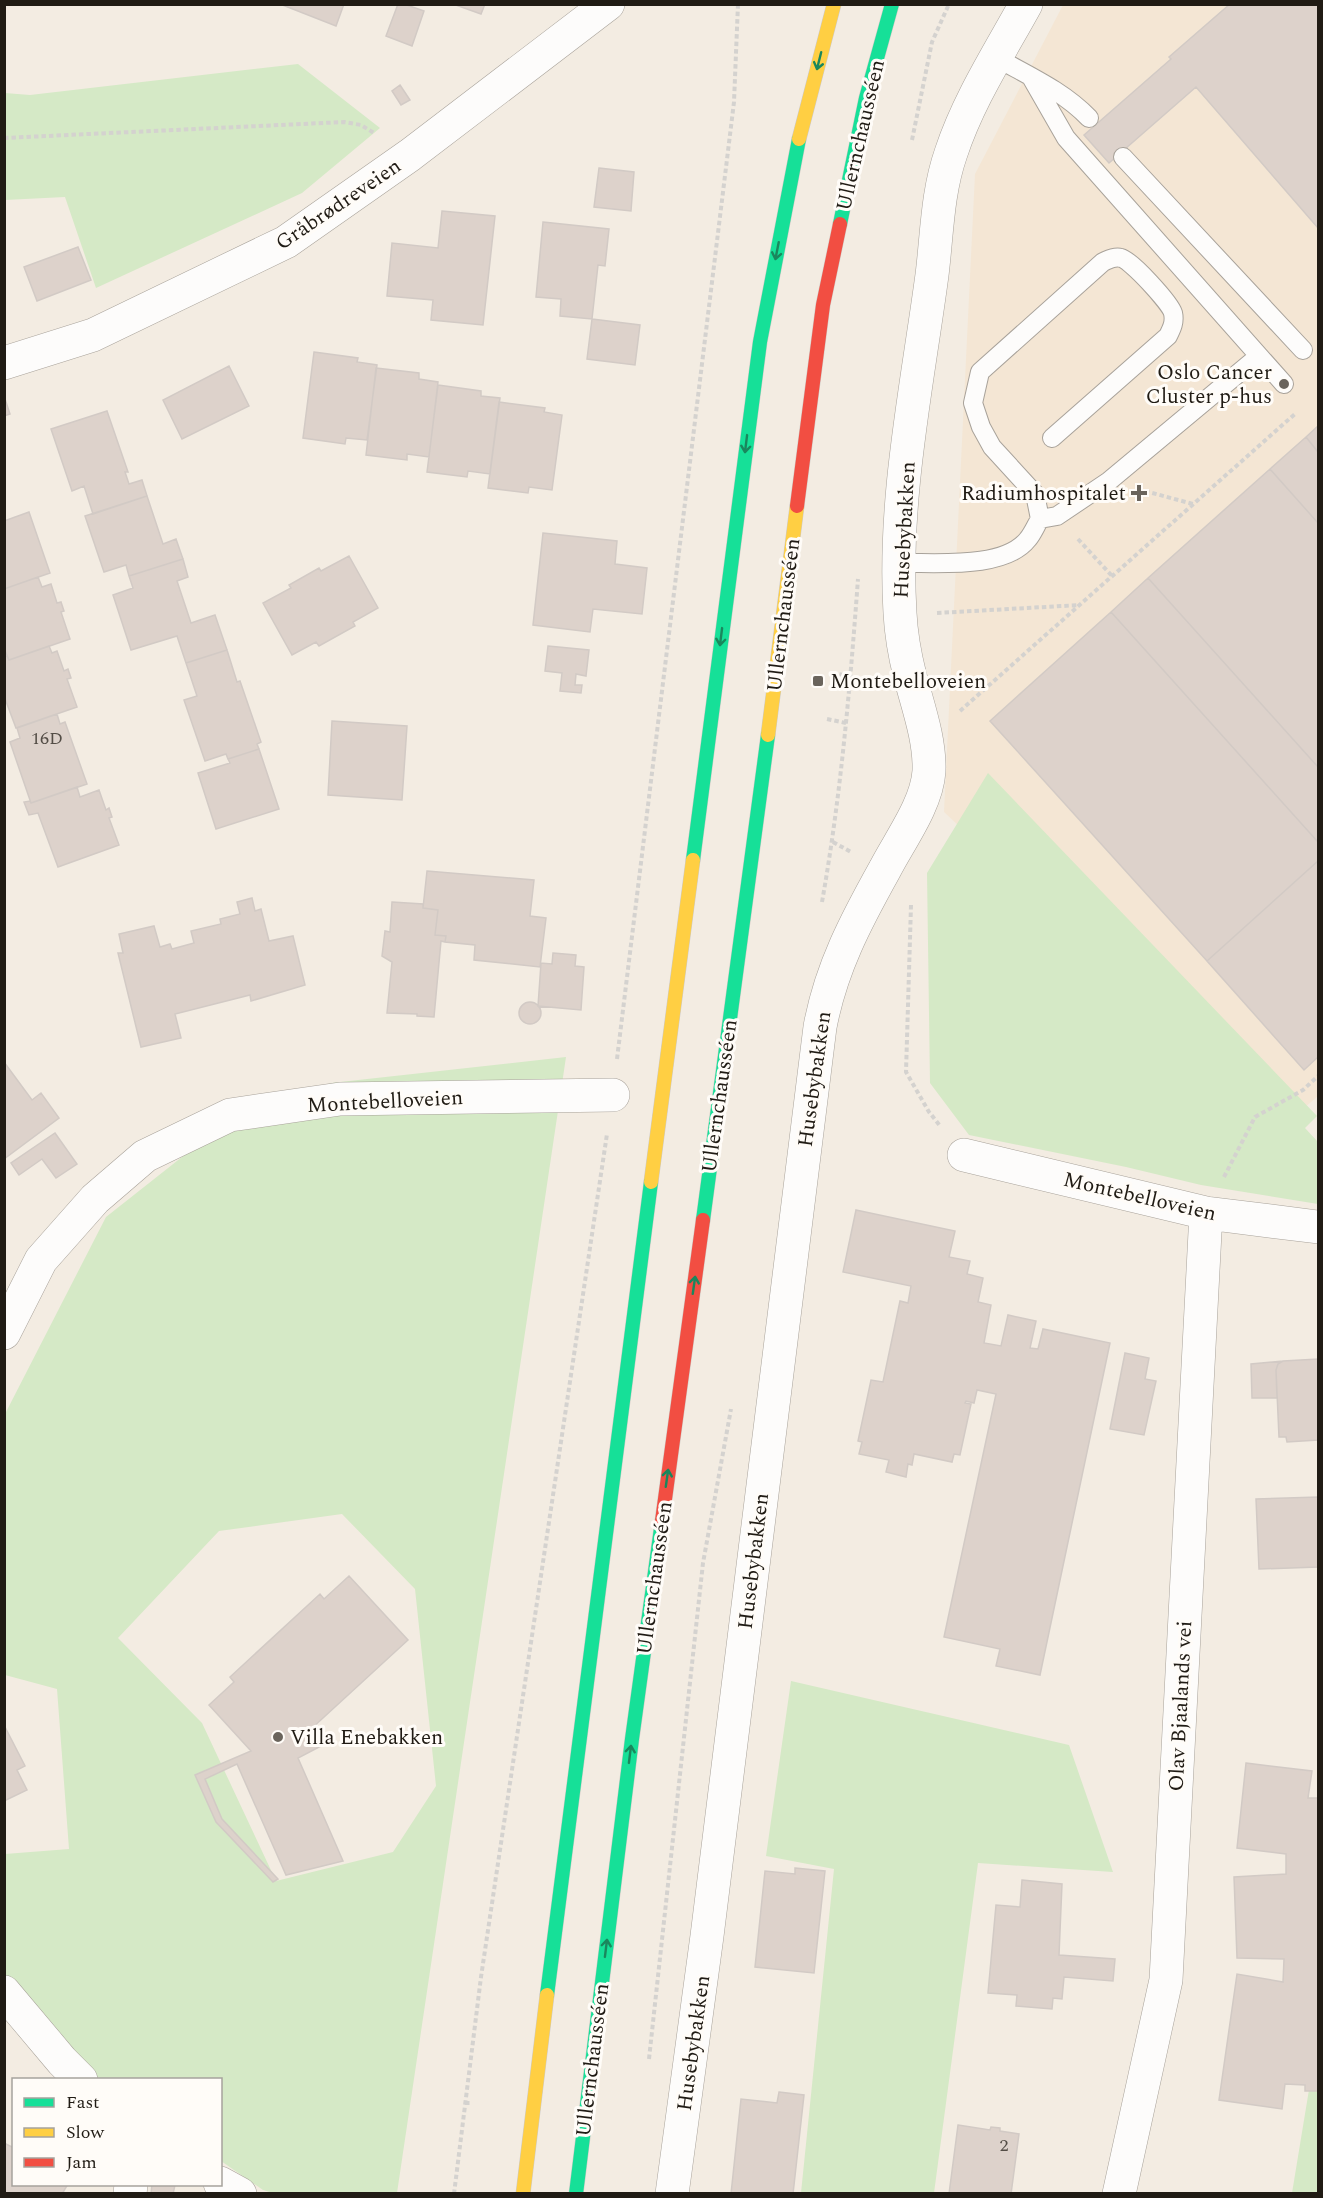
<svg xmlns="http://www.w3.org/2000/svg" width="1323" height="2198" font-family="Spectral,serif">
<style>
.built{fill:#f4e6d4}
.green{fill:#d5e9c6;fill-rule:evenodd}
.building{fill:#ddd2cb;stroke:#d2cac5;stroke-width:1.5}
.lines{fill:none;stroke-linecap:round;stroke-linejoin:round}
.lane-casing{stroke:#a8a29a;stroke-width:20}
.street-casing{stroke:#a8a29a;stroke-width:34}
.fast-casing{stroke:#cecac6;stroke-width:15}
.slow-casing{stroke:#cecac6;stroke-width:15}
.jam-casing{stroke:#cecac6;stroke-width:15}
.path{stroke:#d4d2cf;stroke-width:4;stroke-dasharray:4.5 3;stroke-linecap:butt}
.lane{stroke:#fdfcfb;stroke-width:18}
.street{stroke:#fdfcfb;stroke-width:33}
.fast{stroke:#16e098;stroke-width:14}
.slow{stroke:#ffcf43;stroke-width:14}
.jam{stroke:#f24e42;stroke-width:14}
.oneway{stroke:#1a875d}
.poi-dot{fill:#6a645c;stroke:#fffcf8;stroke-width:2}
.labels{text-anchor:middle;stroke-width:6;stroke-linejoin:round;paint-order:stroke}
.number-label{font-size:18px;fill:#534d46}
.street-label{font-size:21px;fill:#201b14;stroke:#fffcf8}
.poi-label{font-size:21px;fill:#201b14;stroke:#fffcf8;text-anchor:end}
</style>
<rect width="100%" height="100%" fill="#f3ece2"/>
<path class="built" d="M 1063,5 L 1318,5 L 1318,1096 L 1281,1128 L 944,812 L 975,174 Z"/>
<path class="green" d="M 298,64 L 380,128 L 302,193 L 96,288 L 65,197 L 5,200 L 5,93 L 30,95 Z
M 988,773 L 1317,1116 L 1305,1128 L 1318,1142 L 1318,1204 L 1201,1185 L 1126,1167 L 969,1135 L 930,1083 L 927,873 Z
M 566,1057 L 397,2193 L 276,2194 L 263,2190 L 221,2161 L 220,2080 L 99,2079 L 5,1977 L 5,1854 L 69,1849 L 57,1689 L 5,1675 L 5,1414 L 106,1217 L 220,1127 L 331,1083 ZM 342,1514 L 415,1589 L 436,1786 L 393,1852 L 276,1881 L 202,1723 L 118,1638 L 219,1531 Z
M 791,1681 L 1069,1745 L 1113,1872 L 978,1863 L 934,2193 L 801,2193 L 834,1869 L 766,1856 Z
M 1318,2035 L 1318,2193 L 1292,2193 Z"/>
<path class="building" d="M 280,4 L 344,4 L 336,26 Z
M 398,4 L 404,4 L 424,11 L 412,46 L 386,36 Z
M 453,4 L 485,4 L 481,14 Z
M 1230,4 L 1318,4 L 1318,228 L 1196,87 L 1109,163 L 1084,135 L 1171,59 L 1169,57 Z
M 400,85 L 410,100 L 401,105 L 392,91 Z
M 599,168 L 634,172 L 631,211 L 594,207 Z
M 442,211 L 495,216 L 483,325 L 431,320 L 433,300 L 387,296 L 392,243 L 438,248 Z
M 543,222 L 609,229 L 605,266 L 598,265 L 592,319 L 560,316 L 561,299 L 536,297 Z
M 78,247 L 91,280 L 37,301 L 24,267 Z
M 592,319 L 640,325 L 635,365 L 587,359 Z
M 314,352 L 358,358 L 357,362 L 377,365 L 367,440 L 346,438 L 345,444 L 303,438 Z
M 229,366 L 249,406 L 182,439 L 163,400 Z
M 376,368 L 419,373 L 419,379 L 438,382 L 429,457 L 407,454 L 407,460 L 366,455 Z
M 438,385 L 481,391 L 481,396 L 500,398 L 490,474 L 468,471 L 467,477 L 427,472 Z
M 4,396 L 10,414 L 4,416 Z
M 499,402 L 545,408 L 544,412 L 562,415 L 552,490 L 529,487 L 528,493 L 488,488 Z
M 107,411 L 128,472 L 125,472 L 129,484 L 142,480 L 147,496 L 93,514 L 84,486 L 72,491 L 51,429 Z
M 1318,426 L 1318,452 L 1306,437 Z
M 1306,437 L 1318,452 L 1318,523 L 1270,469 Z
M 1270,469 L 1318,523 L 1318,767 L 1148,578 Z
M 147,496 L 163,544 L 176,539 L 183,559 L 129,576 L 126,565 L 104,572 L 85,516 Z
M 29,512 L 50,573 L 4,589 L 4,521 Z
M 543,533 L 617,541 L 615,564 L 647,568 L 642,614 L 593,609 L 590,632 L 533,625 Z
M 349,556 L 378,608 L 353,622 L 355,626 L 319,646 L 316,642 L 292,655 L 263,603 L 291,588 L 289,585 L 319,568 L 321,571 Z
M 183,559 L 188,577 L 177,581 L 191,623 L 215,615 L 227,650 L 186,663 L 177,636 L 131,650 L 113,595 L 133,588 L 129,576 Z
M 38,577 L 42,587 L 51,584 L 57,603 L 61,602 L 64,611 L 61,612 L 70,639 L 9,660 L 4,648 L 4,589 Z
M 1148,578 L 1318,767 L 1318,842 L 1111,612 Z
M 1111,612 L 1318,842 L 1318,861 L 1207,961 L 990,721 Z
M 49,646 L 52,653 L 57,651 L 64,671 L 68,669 L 71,678 L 67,679 L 77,707 L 16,728 L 4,696 L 4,657 L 7,656 L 9,660 Z
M 548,646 L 589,650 L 586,676 L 576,674 L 575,685 L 582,685 L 581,693 L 560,691 L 562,673 L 545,671 Z
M 227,650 L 237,682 L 240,681 L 261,742 L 257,744 L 259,749 L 228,759 L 226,754 L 205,761 L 184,700 L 197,696 L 186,663 Z
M 57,714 L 60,724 L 65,722 L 87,784 L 31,803 L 10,742 L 20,738 L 17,728 Z
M 332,721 L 407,726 L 402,800 L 328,795 Z
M 259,749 L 279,809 L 216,829 L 198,773 L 230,763 L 228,759 Z
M 77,787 L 80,797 L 99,790 L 106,810 L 109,808 L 112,817 L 109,818 L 119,845 L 58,867 L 38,813 L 29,815 L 24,802 L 30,801 L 31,803 Z
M 1318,861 L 1318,1057 L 1304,1070 L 1207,961 Z
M 427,871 L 534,880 L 530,916 L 546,918 L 540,967 L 474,960 L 475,945 L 445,942 L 446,936 L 435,935 L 438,910 L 423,908 Z
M 252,898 L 255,911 L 261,909 L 269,941 L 293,936 L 305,985 L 251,1001 L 250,995 L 175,1014 L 181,1038 L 141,1047 L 118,953 L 123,953 L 119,934 L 154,926 L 160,947 L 170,944 L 172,949 L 194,943 L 191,931 L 221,924 L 220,919 L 240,914 L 237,902 Z
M 392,902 L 423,904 L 423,908 L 438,910 L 435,935 L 446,936 L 445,942 L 441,941 L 434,1017 L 417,1016 L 417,1014 L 387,1013 L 392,962 L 382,956 L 385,931 L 390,932 Z
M 553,953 L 576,955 L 575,966 L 584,967 L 581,1010 L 538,1006 L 541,963 L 552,964 Z
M519 1013a11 11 0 1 1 22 0a11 11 0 1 1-22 0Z
M 4,1062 L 32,1100 L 41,1093 L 59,1118 L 4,1159 Z
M 55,1133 L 77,1164 L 56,1178 L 42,1159 L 19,1175 L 11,1163 Z
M 856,1210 L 955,1231 L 949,1257 L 970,1261 L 967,1274 L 983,1278 L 978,1302 L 991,1305 L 984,1343 L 1001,1346 L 1008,1315 L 1036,1321 L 1030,1348 L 1038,1349 L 1043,1329 L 1110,1343 L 1040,1675 L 996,1666 L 1000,1649 L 944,1637 L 996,1394 L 977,1390 L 974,1403 L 966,1401 L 965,1403 L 971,1404 L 960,1455 L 954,1454 L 952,1462 L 914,1454 L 912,1465 L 908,1464 L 906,1477 L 886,1472 L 889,1460 L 859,1454 L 862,1442 L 858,1441 L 871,1380 L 883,1382 L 900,1301 L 908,1303 L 911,1286 L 843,1272 Z
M 1125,1353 L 1149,1358 L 1145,1379 L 1156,1381 L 1144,1435 L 1110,1429 Z
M 1318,1359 L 1318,1440 L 1287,1442 L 1286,1437 L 1279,1437 L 1276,1370 L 1278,1364 L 1283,1361 Z
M 1283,1361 L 1278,1364 L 1276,1370 L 1277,1398 L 1252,1398 L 1251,1364 Z
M 1318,1497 L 1318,1567 L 1259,1569 L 1256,1499 Z
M 349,1576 L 408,1640 L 311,1729 L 323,1745 L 298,1758 L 343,1861 L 286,1875 L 237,1764 L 205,1779 L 222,1819 L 278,1879 L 273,1882 L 216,1822 L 195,1775 L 251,1751 L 209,1705 L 234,1682 L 230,1677 L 320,1594 L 324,1599 Z
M 4,1725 L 25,1766 L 17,1770 L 27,1790 L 4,1801 Z
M 1246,1763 L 1312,1771 L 1308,1798 L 1318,1798 L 1318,2091 L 1305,2091 L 1305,2085 L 1285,2084 L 1282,2109 L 1219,2100 L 1237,1974 L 1283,1982 L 1284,1959 L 1237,1958 L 1234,1877 L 1286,1874 L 1286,1854 L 1237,1848 Z
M 795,1868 L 825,1871 L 814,1973 L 755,1967 L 765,1871 L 795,1874 Z
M 1022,1880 L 1062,1884 L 1059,1955 L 1115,1959 L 1113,1981 L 1064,1977 L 1062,1999 L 1053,1998 L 1052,2009 L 1016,2006 L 1017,1995 L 988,1993 L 996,1905 L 1020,1907 Z
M 779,2092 L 804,2095 L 793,2194 L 731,2194 L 741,2099 L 777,2103 Z
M 958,2125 L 990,2130 L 991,2127 L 1000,2128 L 1000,2131 L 1019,2134 L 1011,2194 L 949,2194 Z
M 4,2143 L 14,2148 L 14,2184 L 68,2184 L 62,2194 L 4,2194 Z
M 152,2184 L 175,2185 L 173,2194 L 151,2194 Z"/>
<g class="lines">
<g class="lane-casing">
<path id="lane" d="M 997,58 C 1029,76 1063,91 1089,118
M 1031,77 L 1066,138 L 1284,384
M 1123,157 L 1303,350
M 1040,519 L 1057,516 L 1109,481 L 1259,356
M 898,563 C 934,562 1004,570 1028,539 C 1033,533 1036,525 1040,519 L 1035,494 L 992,447 L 981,427 L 973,403 L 980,372 L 1103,262 C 1108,260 1114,256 1121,258 C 1131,260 1170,303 1173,313 C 1175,322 1172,328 1168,336 L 1052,438"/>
</g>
<g class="street-casing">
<path id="street" d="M 4,363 L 93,335 L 286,242 L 410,155 L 608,4
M 964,1155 L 1206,1213 L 1318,1227
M 4,1333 L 41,1260 L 95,1199 L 145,1156 L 230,1115 L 340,1099 L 613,1095
M 4,1992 L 62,2061 L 81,2080
M 220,2183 L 240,2194
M 130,2194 L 131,2184
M 672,2194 L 707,1936 L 820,1027 C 831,968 856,921 885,869 C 900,840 927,804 929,771 C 930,739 918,707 910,676 C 905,656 901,633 900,613 C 893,499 917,387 932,275 C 937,235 937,193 951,153 C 968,101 999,53 1026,4
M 1119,2194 L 1166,1980 L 1206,1213"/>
</g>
<g class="fast-casing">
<path id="fast" d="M 840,224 L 866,98 L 892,4
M 693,860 L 760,342 L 799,139
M 703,1220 L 768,735
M 547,1995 L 651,1182
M 576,2194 L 632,1739 L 662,1521"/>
</g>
<g class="slow-casing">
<path id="slow" d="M 799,139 L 834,4
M 768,735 L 797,506
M 651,1182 L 693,860
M 523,2194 L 547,1995"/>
</g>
<g class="jam-casing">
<path id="jam" d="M 797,506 L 823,305 L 840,224
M 662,1521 L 703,1220"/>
</g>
<path class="path" d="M 4,138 L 344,122 L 361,125 L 374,133
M 912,140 L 932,42 L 949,4
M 1145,491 L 1193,504
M 1078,539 L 1112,576
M 937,613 L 1080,605
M 832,673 L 851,676
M 960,711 L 1296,413
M 827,719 L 846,723
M 833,842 L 851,852
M 822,902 C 841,795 850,687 858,579
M 911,905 L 906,1072 L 929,1112 L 941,1127
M 617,1059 L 734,102 L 738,4
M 1224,1177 L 1255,1117 L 1303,1090 L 1318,1076
M 649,2059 L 703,1563 L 731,1409
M 465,2103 L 472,2103
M 454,2194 L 481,1977 L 607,1134"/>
<use href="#lane" class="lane"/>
<use href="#street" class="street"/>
<use href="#fast" class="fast"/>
<use href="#slow" class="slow"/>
<use href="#jam" class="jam"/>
</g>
<defs><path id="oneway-shaft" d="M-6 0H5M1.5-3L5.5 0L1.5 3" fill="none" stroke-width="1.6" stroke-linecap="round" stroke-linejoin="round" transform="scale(1.5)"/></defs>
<g class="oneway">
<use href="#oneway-shaft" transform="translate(819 61) rotate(104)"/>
<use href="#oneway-shaft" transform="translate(777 251) rotate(101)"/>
<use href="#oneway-shaft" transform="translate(746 444) rotate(97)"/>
<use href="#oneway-shaft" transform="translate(721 637) rotate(97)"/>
<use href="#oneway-shaft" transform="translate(694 1285) rotate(-82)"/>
<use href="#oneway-shaft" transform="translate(667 1478) rotate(-82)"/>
<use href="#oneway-shaft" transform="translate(630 1754) rotate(-83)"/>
<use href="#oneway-shaft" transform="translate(606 1948) rotate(-83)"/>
</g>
<g class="poi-dot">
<circle cx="1284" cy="384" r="6"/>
<path d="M1136 484h6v6h6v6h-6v6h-6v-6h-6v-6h6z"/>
<rect x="812" y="675" width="12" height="12" rx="3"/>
<circle cx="278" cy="1737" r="6"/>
</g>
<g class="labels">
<g class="number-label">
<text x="47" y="744">16D</text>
<text x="1004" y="2151">2</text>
</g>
<g class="street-label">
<text transform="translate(860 135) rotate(-77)" y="7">Ullernchausséen</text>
<text transform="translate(338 204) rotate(-34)" y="7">Gråbrødreveien</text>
<text transform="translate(904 530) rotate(-87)" y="7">Husebybakken</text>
<text transform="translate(783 615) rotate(-83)" y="7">Ullernchausséen</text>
<text transform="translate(814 1079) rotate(-82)" y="7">Husebybakken</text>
<text transform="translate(719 1096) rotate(-82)" y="7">Ullernchausséen</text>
<text transform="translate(385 1101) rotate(-3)" y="7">Montebelloveien</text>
<text transform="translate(1140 1196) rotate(13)" y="7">Montebelloveien</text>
<text transform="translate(753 1561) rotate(-83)" y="7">Husebybakken</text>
<text transform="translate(654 1578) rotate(-82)" y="7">Ullernchausséen</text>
<text transform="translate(1180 1706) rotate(-87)" y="7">Olav Bjaalands vei</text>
<text transform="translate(693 2043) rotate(-82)" y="7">Husebybakken</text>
<text transform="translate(592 2060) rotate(-83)" y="7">Ullernchausséen</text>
</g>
<g class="poi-label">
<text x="1272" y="379">Oslo Cancer<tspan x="1272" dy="24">Cluster p-hus</tspan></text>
<text x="1126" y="500">Radiumhospitalet</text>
<text x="830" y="688" text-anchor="start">Montebelloveien</text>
<text x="290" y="1744" text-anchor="start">Villa Enebakken</text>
</g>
</g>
<rect width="1323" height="2198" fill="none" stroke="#201b14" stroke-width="12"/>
<rect x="12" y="2078" width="210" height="108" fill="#fffcf8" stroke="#a6a29d" stroke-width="1.5"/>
<rect x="24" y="2098" width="30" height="9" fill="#16e098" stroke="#a6a29d" stroke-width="1.5"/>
<text x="66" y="2108" font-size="18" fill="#201b14">Fast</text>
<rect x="24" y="2128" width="30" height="9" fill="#ffcf43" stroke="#a6a29d" stroke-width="1.5"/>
<text x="66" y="2138" font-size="18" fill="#201b14">Slow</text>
<rect x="24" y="2158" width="30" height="9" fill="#f24e42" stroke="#a6a29d" stroke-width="1.5"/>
<text x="66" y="2168" font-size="18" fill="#201b14">Jam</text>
</svg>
